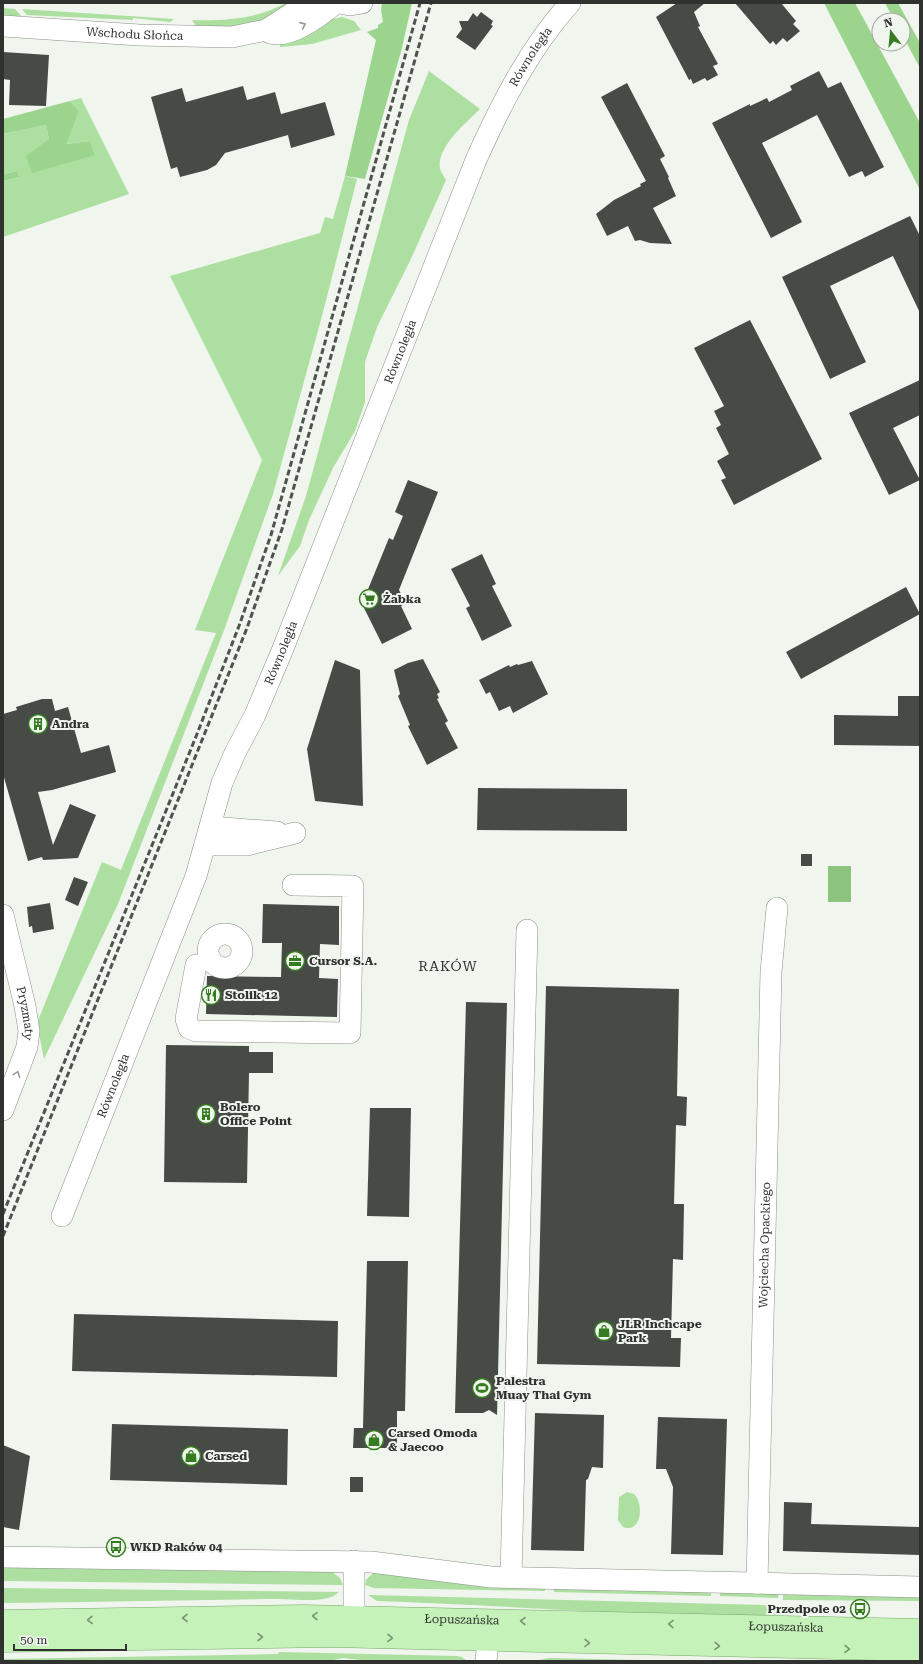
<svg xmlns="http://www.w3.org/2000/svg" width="923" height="1664" font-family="'Roboto Serif',serif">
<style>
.green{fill:#addfa1}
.forest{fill:#9bd48d}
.water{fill:#8cc47e}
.building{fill:#474b46}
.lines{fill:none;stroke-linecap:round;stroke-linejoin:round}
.minor-casing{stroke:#8b9089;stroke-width:22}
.major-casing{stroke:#78a96b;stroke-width:23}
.minor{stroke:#fff;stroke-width:21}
.major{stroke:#c5f2b9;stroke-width:22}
.rail{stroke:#4f524e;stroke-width:3;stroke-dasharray:6 3;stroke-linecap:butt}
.oneway{stroke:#989897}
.oneway2{stroke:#7a9274}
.labels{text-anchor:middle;stroke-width:4;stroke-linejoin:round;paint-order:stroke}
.street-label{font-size:12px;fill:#30322f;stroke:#f0f5ee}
.poi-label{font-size:12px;font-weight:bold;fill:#30322f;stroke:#f0f5ee;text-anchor:start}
.quarter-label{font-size:14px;letter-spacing:1px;fill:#30322f;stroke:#f0f5ee}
</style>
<rect width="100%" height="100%" fill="#f0f5ee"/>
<path class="green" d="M 285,3 L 299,3 L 264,20 L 230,29 L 196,26 L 192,20 C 223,21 258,19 285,3 Z
M 3,8 L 15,9 L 24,19 L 3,18 Z
M 22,9 L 174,19 L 170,22 L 133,18 L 133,20 L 27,15 Z
M 342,17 L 354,21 L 361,30 L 312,44 L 280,47 L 280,44 L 329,20 Z
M 429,71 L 480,109 C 467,122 436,147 440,169 C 441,172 444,177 446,180 L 410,261 L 377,327 L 365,362 L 365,402 L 355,431 L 333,468 L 309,520 L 300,546 L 278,576 L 306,496 L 409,120 Z
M 81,98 L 129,194 L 3,237 L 3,181 L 19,177 L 18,171 L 3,174 L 3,134 L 46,125 L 49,139 L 95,155 L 90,141 L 65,144 L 79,111 L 70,101 Z
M 345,176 L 357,179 L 322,316 L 273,494 L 223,633 L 118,904 L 44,1059 L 37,1023 L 102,862 L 121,870 L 216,633 L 195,630 L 262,460 L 170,276 L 320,233 L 325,217 L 333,219 Z
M 627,1492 L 634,1494 C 644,1503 642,1534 623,1527 L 618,1520 L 619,1497 Z
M 3,1566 L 331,1571 L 340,1578 L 343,1585 L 3,1581 Z
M 373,1573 L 545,1586 L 545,1591 L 374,1588 L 365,1585 L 366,1580 Z
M 554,1587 L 711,1591 L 711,1596 L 554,1592 Z
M 3,1588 L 339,1592 C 326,1605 292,1598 274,1599 C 184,1600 93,1602 3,1603 Z
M 720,1591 L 779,1593 L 778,1598 L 720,1596 Z
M 783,1591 L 920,1594 L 920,1601 L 783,1600 Z
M 368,1595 L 802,1606 L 808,1610 L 808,1612 C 764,1618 719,1615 675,1614 C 575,1612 476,1604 377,1601 Z
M 279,1652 L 457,1656 L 462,1657 L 467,1661 L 371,1661 L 343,1658 L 334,1660 L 3,1661 L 3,1659 L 278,1654 Z
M 549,1658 L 552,1658 L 684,1661 L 533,1661 Z"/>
<path class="forest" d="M 382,3 L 412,3 L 402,48 L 365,179 L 345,176 L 376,40 L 367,32 L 378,28 L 378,25 L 383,22 L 381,10 Z
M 824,3 L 855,3 L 920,123 L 920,190 Z
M 885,3 L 898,3 L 920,43 L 920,68 L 903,36 L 903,20 L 894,20 Z
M 70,101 L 79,111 L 66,144 L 90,141 L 95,155 L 32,173 L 26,156 L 49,139 L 46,125 L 3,134 L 3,119 Z
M 18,171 L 19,177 L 3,181 L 3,174 Z"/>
<path class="water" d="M 828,866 L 851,866 L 851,902 L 828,902 Z"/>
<path class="building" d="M 677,3 L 705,3 L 694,12 L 700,26 L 698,27 L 718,64 L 713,66 L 718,75 L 707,81 L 705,78 L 693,84 L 691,79 L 689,80 L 656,17 Z
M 735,3 L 781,3 L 796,21 L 793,24 L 800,31 L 787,42 L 783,38 L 776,45 L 773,41 L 770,44 Z
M 481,12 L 493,21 L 491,25 L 493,26 L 475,50 L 456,37 L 462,29 L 459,21 L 468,21 L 473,13 L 477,17 Z
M 3,52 L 49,55 L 46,106 L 9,105 L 10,80 L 3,79 Z
M 819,71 L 828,88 L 841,82 L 884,167 L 865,177 L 862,171 L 849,177 L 817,115 L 762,143 L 802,222 L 771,238 L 712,123 L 750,104 L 750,106 L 767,98 L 769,102 L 792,90 L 790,86 Z
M 627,83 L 665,156 L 660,159 L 669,177 L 668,178 L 676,196 L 653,208 L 672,244 L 650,243 L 640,240 L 635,241 L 628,226 L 607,236 L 596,214 L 614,200 L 641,186 L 640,184 L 646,181 L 601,97 Z
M 243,86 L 247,100 L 275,92 L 281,114 L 325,102 L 335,135 L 291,148 L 288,135 L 225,153 L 216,165 L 207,170 L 180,177 L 177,167 L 171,169 L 151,97 L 182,88 L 186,102 Z
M 910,216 L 920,236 L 920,313 L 893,256 L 830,286 L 866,362 L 830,379 L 782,277 Z
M 750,320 L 822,459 L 734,505 L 721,480 L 726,478 L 717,461 L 729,454 L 716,428 L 721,425 L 714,411 L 724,406 L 694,348 Z
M 920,380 L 920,415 L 893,428 L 920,480 L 889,495 L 849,413 Z
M 408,480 L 438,492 L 399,590 L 406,603 L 401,606 L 412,629 L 382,644 L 362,604 L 389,538 L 393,540 L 403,516 L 395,512 Z
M 482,554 L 496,584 L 492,586 L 512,626 L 482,641 L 466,608 L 470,606 L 451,569 Z
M 906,587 L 920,614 L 801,679 L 786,652 Z
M 423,659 L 440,692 L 437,694 L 439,698 L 437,699 L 448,721 L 445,723 L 458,748 L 427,765 L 408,726 L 410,725 L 398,696 L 400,694 L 394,670 L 408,663 Z
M 335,660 L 360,670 L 363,806 L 315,801 L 307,749 Z
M 532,661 L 548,694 L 513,713 L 510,706 L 499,711 L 490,692 L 486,694 L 479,680 L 509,665 L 510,667 L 517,664 L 518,665 Z
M 898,696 L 920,696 L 920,746 L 834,745 L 834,715 L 898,716 Z
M 42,699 L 52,699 L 55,711 L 68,707 L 81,753 L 109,745 L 116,772 L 52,790 L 38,792 L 53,845 L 70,804 L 96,815 L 78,858 L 43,860 L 42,857 L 28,861 L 3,774 L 3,714 L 17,710 L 16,707 Z
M 478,788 L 627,789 L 627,831 L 477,830 Z
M 801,854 L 812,854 L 812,866 L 801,866 Z
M 74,877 L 88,882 L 78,906 L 65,900 Z
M 50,903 L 54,929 L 33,933 L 32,926 L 29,927 L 27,907 Z
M 263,904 L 339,906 L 339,945 L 320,944 L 319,978 L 338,979 L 337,1017 L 206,1014 L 207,976 L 281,977 L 282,943 L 262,943 Z
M 546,986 L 679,989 L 677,1096 L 687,1097 L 686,1126 L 676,1125 L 674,1204 L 684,1204 L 683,1260 L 673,1259 L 671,1338 L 681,1338 L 680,1367 L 537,1364 Z
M 466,1002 L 507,1003 L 497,1415 L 489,1410 L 483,1413 L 455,1413 Z
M 166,1045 L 249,1046 L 249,1052 L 273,1052 L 273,1073 L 249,1073 L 247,1183 L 164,1182 Z
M 370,1108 L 411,1108 L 409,1217 L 367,1216 Z
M 367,1261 L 408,1261 L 405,1411 L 397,1411 L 397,1448 L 353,1448 L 354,1428 L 363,1428 Z
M 74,1314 L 338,1321 L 337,1377 L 72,1371 Z
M 535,1413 L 604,1415 L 603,1468 L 592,1467 L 588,1479 L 586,1480 L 584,1551 L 531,1550 Z
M 658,1417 L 727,1419 L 723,1555 L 671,1554 L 673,1487 L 666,1469 L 656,1469 Z
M 112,1424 L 288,1429 L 287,1485 L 110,1480 Z
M 3,1445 L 30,1456 L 19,1530 L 3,1527 Z
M 350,1477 L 363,1477 L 363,1492 L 350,1492 Z
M 784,1502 L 812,1503 L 811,1524 L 920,1527 L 920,1555 L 783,1551 Z"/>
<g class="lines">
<g class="minor-casing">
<g id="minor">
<path d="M 341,3 L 350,5 L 362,3"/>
<path id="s1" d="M 3,26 L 139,35 L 232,37 L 266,30 L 308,3"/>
<path d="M 270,33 C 291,39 321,15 336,3"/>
<path d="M 210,827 L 277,832"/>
<path d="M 205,845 L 247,845 L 295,833"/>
<path id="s2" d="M 3,915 L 25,1006 L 29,1031 L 27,1047 L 3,1110"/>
<circle cx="225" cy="951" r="17"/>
<path d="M 196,965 L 186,1019 L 189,1028 L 196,1031 L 350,1033 L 353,886 L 293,885"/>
<path id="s3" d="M 62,1216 L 196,876 L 222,783 L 235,753 L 255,715 L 282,651 L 476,160 C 501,104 529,49 570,3"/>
<path d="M 3,1557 L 371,1562 L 491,1577 L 920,1587"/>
<path d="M 511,1577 L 527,930"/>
<path id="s4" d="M 757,1583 L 771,972 L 777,908"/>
<path d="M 354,1617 L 354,1561"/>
<path d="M 486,1661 L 488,1640"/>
</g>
</g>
<g class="major-casing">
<g id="major">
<path id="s5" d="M 3,1621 L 303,1616 L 920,1630"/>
<path d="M 3,1641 L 330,1636 L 920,1650"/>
</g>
</g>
<use href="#minor" class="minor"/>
<use href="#major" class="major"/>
<path class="rail" d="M 3,1214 L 197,734 L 239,626 L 271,535 L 420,3
M 3,1236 L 247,628 L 282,529 L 431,3"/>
</g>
<defs><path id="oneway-chevron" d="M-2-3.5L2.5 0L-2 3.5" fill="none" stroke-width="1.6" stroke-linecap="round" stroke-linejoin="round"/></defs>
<g class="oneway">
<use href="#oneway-chevron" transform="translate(303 25) rotate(-24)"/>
<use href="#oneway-chevron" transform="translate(17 1074) rotate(-69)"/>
</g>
<g class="oneway2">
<use href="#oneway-chevron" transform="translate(315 1616) rotate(-179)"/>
<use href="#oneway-chevron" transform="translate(185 1618) rotate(179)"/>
<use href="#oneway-chevron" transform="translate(90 1620) rotate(179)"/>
<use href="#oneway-chevron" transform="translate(523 1621) rotate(-179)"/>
<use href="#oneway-chevron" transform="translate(671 1624) rotate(-179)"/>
<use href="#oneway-chevron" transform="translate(260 1637) rotate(-1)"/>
<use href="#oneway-chevron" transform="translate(390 1638) rotate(1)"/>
<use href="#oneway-chevron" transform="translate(587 1643) rotate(1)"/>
<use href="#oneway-chevron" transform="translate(717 1646) rotate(1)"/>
<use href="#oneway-chevron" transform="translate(847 1649) rotate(1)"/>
</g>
<defs>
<g id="supermarket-ring" transform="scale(1)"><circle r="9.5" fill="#f0f5ee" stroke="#357c20" stroke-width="1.5"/><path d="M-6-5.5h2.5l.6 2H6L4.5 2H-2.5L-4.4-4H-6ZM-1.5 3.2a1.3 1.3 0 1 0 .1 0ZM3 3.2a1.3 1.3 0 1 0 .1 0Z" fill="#357c20"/></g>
<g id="building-ring" transform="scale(1)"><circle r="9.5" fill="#f0f5ee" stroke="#357c20" stroke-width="1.5"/><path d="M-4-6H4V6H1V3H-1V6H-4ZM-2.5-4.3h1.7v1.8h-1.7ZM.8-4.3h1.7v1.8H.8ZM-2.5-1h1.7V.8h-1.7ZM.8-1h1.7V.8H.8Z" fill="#357c20"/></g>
<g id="office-ring" transform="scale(1)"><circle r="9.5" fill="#f0f5ee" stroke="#357c20" stroke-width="1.5"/><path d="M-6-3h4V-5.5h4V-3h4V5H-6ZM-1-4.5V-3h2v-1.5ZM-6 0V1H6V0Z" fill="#357c20"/></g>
<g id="restaurant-ring" transform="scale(1)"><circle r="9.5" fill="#f0f5ee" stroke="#357c20" stroke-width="1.5"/><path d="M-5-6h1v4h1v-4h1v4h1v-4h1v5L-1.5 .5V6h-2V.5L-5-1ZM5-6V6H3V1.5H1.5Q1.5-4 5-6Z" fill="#357c20"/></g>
<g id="shop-ring" transform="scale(1)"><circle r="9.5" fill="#f0f5ee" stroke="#357c20" stroke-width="1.5"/><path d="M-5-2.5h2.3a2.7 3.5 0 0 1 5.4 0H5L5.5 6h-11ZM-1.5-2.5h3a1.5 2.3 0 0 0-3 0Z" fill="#357c20"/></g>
<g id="stadium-ring" transform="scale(1)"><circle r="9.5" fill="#f0f5ee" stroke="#357c20" stroke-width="1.5"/><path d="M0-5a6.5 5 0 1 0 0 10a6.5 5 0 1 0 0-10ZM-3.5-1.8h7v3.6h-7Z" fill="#357c20"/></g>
<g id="bus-ring" transform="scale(1)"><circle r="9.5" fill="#f0f5ee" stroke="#357c20" stroke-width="1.5"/><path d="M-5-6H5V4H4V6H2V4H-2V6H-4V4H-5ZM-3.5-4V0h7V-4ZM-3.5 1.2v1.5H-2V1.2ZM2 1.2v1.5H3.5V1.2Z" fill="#357c20"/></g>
</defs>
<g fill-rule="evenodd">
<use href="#supermarket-ring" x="369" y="599"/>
<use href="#building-ring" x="38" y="724"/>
<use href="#office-ring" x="295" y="961"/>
<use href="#restaurant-ring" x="211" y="995"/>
<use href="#building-ring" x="206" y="1114"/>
<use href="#shop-ring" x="604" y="1331"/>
<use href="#stadium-ring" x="482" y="1388"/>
<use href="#shop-ring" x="374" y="1440"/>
<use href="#shop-ring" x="191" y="1456"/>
<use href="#bus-ring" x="116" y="1547"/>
<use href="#bus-ring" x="860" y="1609"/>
</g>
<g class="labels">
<g class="street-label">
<text dy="4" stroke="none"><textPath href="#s1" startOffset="132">Wschodu Słońca</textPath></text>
<text dy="4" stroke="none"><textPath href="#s3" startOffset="1252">Równoległa</textPath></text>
<text dy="4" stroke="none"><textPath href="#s3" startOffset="929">Równoległa</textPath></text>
<text dy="4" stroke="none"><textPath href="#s3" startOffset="605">Równoległa</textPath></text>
<text dy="4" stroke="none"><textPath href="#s2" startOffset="101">Pryzmaty</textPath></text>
<text dy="4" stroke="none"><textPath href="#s3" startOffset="140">Równoległa</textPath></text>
<text dy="4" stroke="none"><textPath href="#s4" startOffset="338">Wojciecha Opackiego</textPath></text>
<text dy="4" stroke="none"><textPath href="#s5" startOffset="459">Łopuszańska</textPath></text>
<text dy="4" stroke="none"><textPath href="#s5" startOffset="783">Łopuszańska</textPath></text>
</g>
<g class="poi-label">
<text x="383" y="603">Żabka</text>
<text x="52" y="728">Andra</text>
<text x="309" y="965">Cursor S.A.</text>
<text x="225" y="999">Stolik 12</text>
<text x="220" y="1111">Bolero<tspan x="220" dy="14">Office Point</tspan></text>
<text x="618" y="1328">JLR Inchcape<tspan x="618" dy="14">Park</tspan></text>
<text x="496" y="1385">Palestra<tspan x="496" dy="14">Muay Thai Gym</tspan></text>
<text x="388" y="1437">Carsed Omoda<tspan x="388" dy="14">&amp; Jaecoo</tspan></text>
<text x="205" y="1460">Carsed</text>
<text x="130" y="1551">WKD Raków 04</text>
<text x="846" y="1613" text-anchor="end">Przedpole 02</text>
</g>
<g class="quarter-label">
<text x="448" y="971">RAKÓW</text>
</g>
</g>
<rect width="923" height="1664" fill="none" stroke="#30322f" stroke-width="8"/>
<g transform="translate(891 32) rotate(344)"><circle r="19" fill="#f0f5ee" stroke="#a3a7a2"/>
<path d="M0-3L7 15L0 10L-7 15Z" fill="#357c20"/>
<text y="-6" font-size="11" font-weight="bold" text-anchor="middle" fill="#30322f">N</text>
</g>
<path d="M14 1644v6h112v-6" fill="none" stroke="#30322f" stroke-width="2"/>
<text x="20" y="1644" font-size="12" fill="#30322f" stroke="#f0f5ee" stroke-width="3" paint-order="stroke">50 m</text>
</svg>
